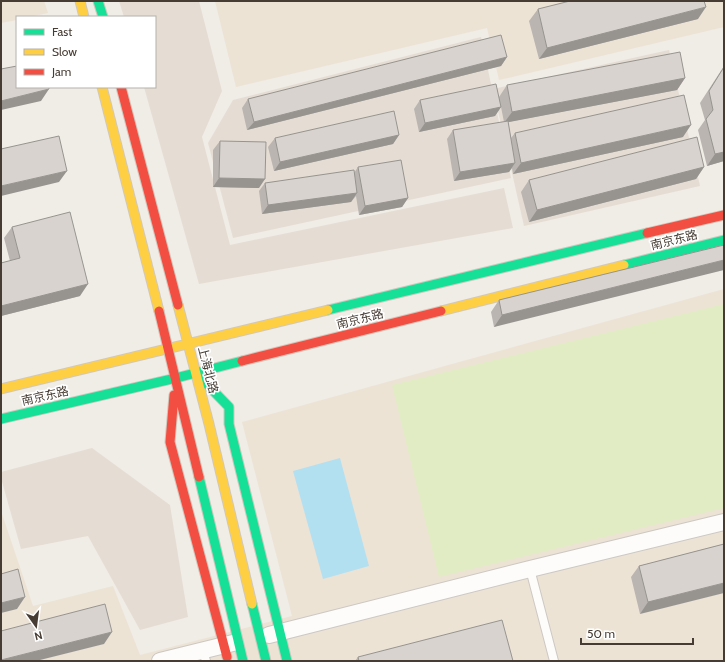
<svg xmlns="http://www.w3.org/2000/svg" width="725" height="662" font-family="Cabin,'Noto Sans SC',sans-serif">
<style>
.residential{fill:#e5ddd3}
.education{fill:#ece3d5}
.green{fill:#e1ecc4}
.water{fill:#b3e0f1}
.lines{fill:none;stroke-linecap:round;stroke-linejoin:round}
.lane-casing{stroke:#ccc8c3;stroke-width:10}
.street-casing{stroke:#ccc8c3;stroke-width:18}
.fast-casing{stroke:#d0c8bd;stroke-width:11}
.slow-casing{stroke:#d0c8bd;stroke-width:11}
.jam-casing{stroke:#d0c8bd;stroke-width:11}
.lane{stroke:#fdfcfb;stroke-width:8}
.street{stroke:#fdfcfb;stroke-width:16}
.fast{stroke:#16e098;stroke-width:9}
.slow{stroke:#ffcf43;stroke-width:9}
.jam{stroke:#f24e42;stroke-width:9}
.wall{fill:#bab5b1}
.shaded-wall{fill:#979490}
.building{fill:#d8d3ce;stroke:#979490}
.labels{text-anchor:middle;stroke-width:3.5;stroke-linejoin:round;paint-order:stroke}
.street-label{font-size:12px;fill:#463c33;stroke:#fff}
</style>
<rect width="100%" height="100%" fill="#f0ece6"/>
<path class="residential" d="M 119,1 L 199,1 L 222,91 L 202,137 L 230,245 L 504,188 L 513,228 L 199,284 L 144,87 L 155,87 L 155,17 L 124,17 Z
M 481,37 L 511,178 L 233,238 L 208,143 L 233,100 Z
M 669,50 L 700,186 L 524,226 L 493,89 Z
M 92,448 L 170,505 L 188,617 L 140,630 L 88,536 L 21,549 L 1,478 L 1,472 Z"/>
<path class="education" d="M 1,1 L 44,1 L 48,13 L 29,17 L 17,17 L 17,20 L 1,23 Z
M 215,1 L 724,1 L 724,27 L 499,80 L 487,28 L 236,87 Z
M 724,289 L 724,661 L 1,661 L 1,511 L 33,606 L 113,586 L 140,655 L 292,616 L 242,422 Z"/>
<path class="green" d="M 724,304 L 724,508 L 439,577 L 392,385 Z"/>
<path class="water" d="M 340,458 L 369,566 L 323,579 L 293,471 Z"/>
<g class="lines">
<g class="lane-casing">
<path id="lane" d="M 530,569 L 554,661
M 203,651 L 206,661"/>
</g>
<g class="street-casing">
<path id="street" d="M 269,635 L 530,569 L 724,522
M 160,661 L 233,643"/>
</g>
<g class="fast-casing">
<path id="fast" d="M 98,1 L 103,17
M 624,265 L 724,240
M 328,310 L 647,233
M 196,373 L 229,407 L 229,424 L 287,661
M 1,419 L 176,378 L 242,361
M 199,477 L 243,661
M 252,604 L 266,661"/>
</g>
<g class="slow-casing">
<path id="slow" d="M 80,1 L 84,17
M 102,87 L 159,311
M 178,305 L 209,424 L 252,604
M 441,311 L 624,265
M 1,389 L 328,310"/>
</g>
<g class="jam-casing">
<path id="jam" d="M 121,87 L 178,305
M 647,233 L 724,215
M 159,311 L 199,477
M 242,361 L 441,311
M 174,395 L 170,442 L 227,657"/>
</g>
<use href="#lane" class="lane"/>
<use href="#street" class="street"/>
<use href="#fast" class="fast"/>
<use href="#slow" class="slow"/>
<use href="#jam" class="jam"/>
</g>
<path class="wall" d="M 538,9 L 698,19 L 539,59 L 529,21 Z
M 507,57 L 501,66 L 247,130 L 242,108 L 248,99 Z
M 724,66 L 724,161 L 707,166 L 698,130 L 705,120 L 700,103 Z
M 685,78 L 677,90 L 508,122 L 511,138 L 515,133 L 683,137 L 513,174 L 512,168 L 509,172 L 454,181 L 447,139 L 453,130 L 504,122 L 501,107 L 495,116 L 419,132 L 414,109 L 420,100 L 499,97 L 507,85 Z
M 399,135 L 393,144 L 274,171 L 268,147 L 275,138 Z
M 220,141 L 259,188 L 213,187 L 213,150 Z
M 358,167 L 408,198 L 402,207 L 359,215 L 356,196 L 351,202 L 262,214 L 259,191 L 265,183 L 354,173 Z
M 704,167 L 696,179 L 529,222 L 521,192 L 529,180 Z
M 12,227 L 80,296 L 1,316 L 1,263 L 10,261 L 4,238 Z
M 724,245 L 494,327 L 491,312 L 499,300 Z
M 724,544 L 640,614 L 631,577 L 639,566 Z
M 358,657 L 513,661 L 355,661 Z"/>
<path class="shaded-wall" d="M 706,7 L 698,19 L 539,59 L 547,48 Z
M 507,57 L 501,66 L 247,130 L 254,122 Z
M 685,78 L 677,90 L 504,123 L 512,112 Z
M 49,89 L 41,101 L 1,110 L 1,101 Z
M 501,107 L 495,116 L 419,132 L 425,123 Z
M 691,125 L 683,137 L 513,174 L 521,163 Z
M 399,135 L 393,144 L 274,171 L 280,162 Z
M 724,152 L 724,161 L 707,166 L 715,154 Z
M 515,163 L 509,172 L 454,181 L 460,172 Z
M 704,167 L 696,179 L 529,222 L 537,210 Z
M 67,171 L 59,182 L 1,196 L 1,186 Z
M 219,178 L 265,179 L 259,188 L 213,187 Z
M 357,193 L 351,202 L 262,214 L 268,205 Z
M 408,198 L 402,207 L 359,215 L 365,206 Z
M 724,260 L 724,270 L 494,327 L 502,315 Z
M 88,284 L 80,296 L 1,316 L 1,306 Z
M 724,583 L 724,593 L 640,614 L 648,602 Z
M 25,597 L 17,609 L 1,613 L 1,603 Z
M 112,632 L 104,644 L 36,661 L 1,661 L 1,660 Z"/>
<path class="building" d="M 570,1 L 704,1 L 706,7 L 547,48 L 538,9 Z
M 501,35 L 507,57 L 254,122 L 248,99 Z
M 680,52 L 685,78 L 512,112 L 507,85 Z
M 17,66 L 17,87 L 49,87 L 49,89 L 1,101 L 1,69 Z
M 724,67 L 724,152 L 715,154 L 706,119 L 713,110 L 709,91 Z
M 496,84 L 501,107 L 425,123 L 420,100 Z
M 684,95 L 691,125 L 521,163 L 515,133 Z
M 394,111 L 399,135 L 280,162 L 275,138 Z
M 508,121 L 515,163 L 460,172 L 453,130 Z
M 59,136 L 67,171 L 1,186 L 1,149 Z
M 697,137 L 704,167 L 537,210 L 529,180 Z
M 220,141 L 266,142 L 265,179 L 219,178 Z
M 401,160 L 408,198 L 365,206 L 358,167 Z
M 354,170 L 357,193 L 268,205 L 265,183 Z
M 70,212 L 88,284 L 1,306 L 1,263 L 20,258 L 12,227 Z
M 724,245 L 724,260 L 502,315 L 499,300 Z
M 724,544 L 724,583 L 648,602 L 639,566 Z
M 18,569 L 25,597 L 1,603 L 1,574 Z
M 105,604 L 112,632 L 1,660 L 1,631 Z
M 502,620 L 513,661 L 359,661 L 358,657 Z"/>
<g class="labels">
<g class="street-label">
<text transform="translate(674 240) rotate(-14)" y="4">南京东路</text>
<text transform="translate(360 319) rotate(-14)" y="4">南京东路</text>
<text transform="translate(208 370) rotate(76)" y="4">上海北路</text>
<text transform="translate(45 396) rotate(-13)" y="4">南京东路</text>
</g>
</g>
<rect width="725" height="662" fill="none" stroke="#463c33" stroke-width="4"/>
<rect x="16" y="16" width="140" height="72" fill="#ffffff" stroke="#b5b1ad"/>
<rect x="24" y="29" width="20" height="6" fill="#16e098" stroke="#b5b1ad"/>
<text x="52" y="36" font-size="12" fill="#463c33">Fast</text>
<rect x="24" y="49" width="20" height="6" fill="#ffcf43" stroke="#b5b1ad"/>
<text x="52" y="56" font-size="12" fill="#463c33">Slow</text>
<rect x="24" y="69" width="20" height="6" fill="#f24e42" stroke="#b5b1ad"/>
<text x="52" y="76" font-size="12" fill="#463c33">Jam</text>
<g transform="translate(36 626) rotate(166)" stroke="#ffffff" stroke-width="3" paint-order="stroke">
<path d="M0-3L7 15L0 10L-7 15Z" fill="#463c33"/>
<text y="-6" font-size="11" font-weight="bold" text-anchor="middle" fill="#463c33">N</text>
</g>
<path d="M581 638v6h112v-6" fill="none" stroke="#463c33" stroke-width="2"/>
<text x="587" y="638" font-size="12" fill="#463c33" stroke="#ffffff" stroke-width="3" paint-order="stroke">50 m</text>
</svg>
